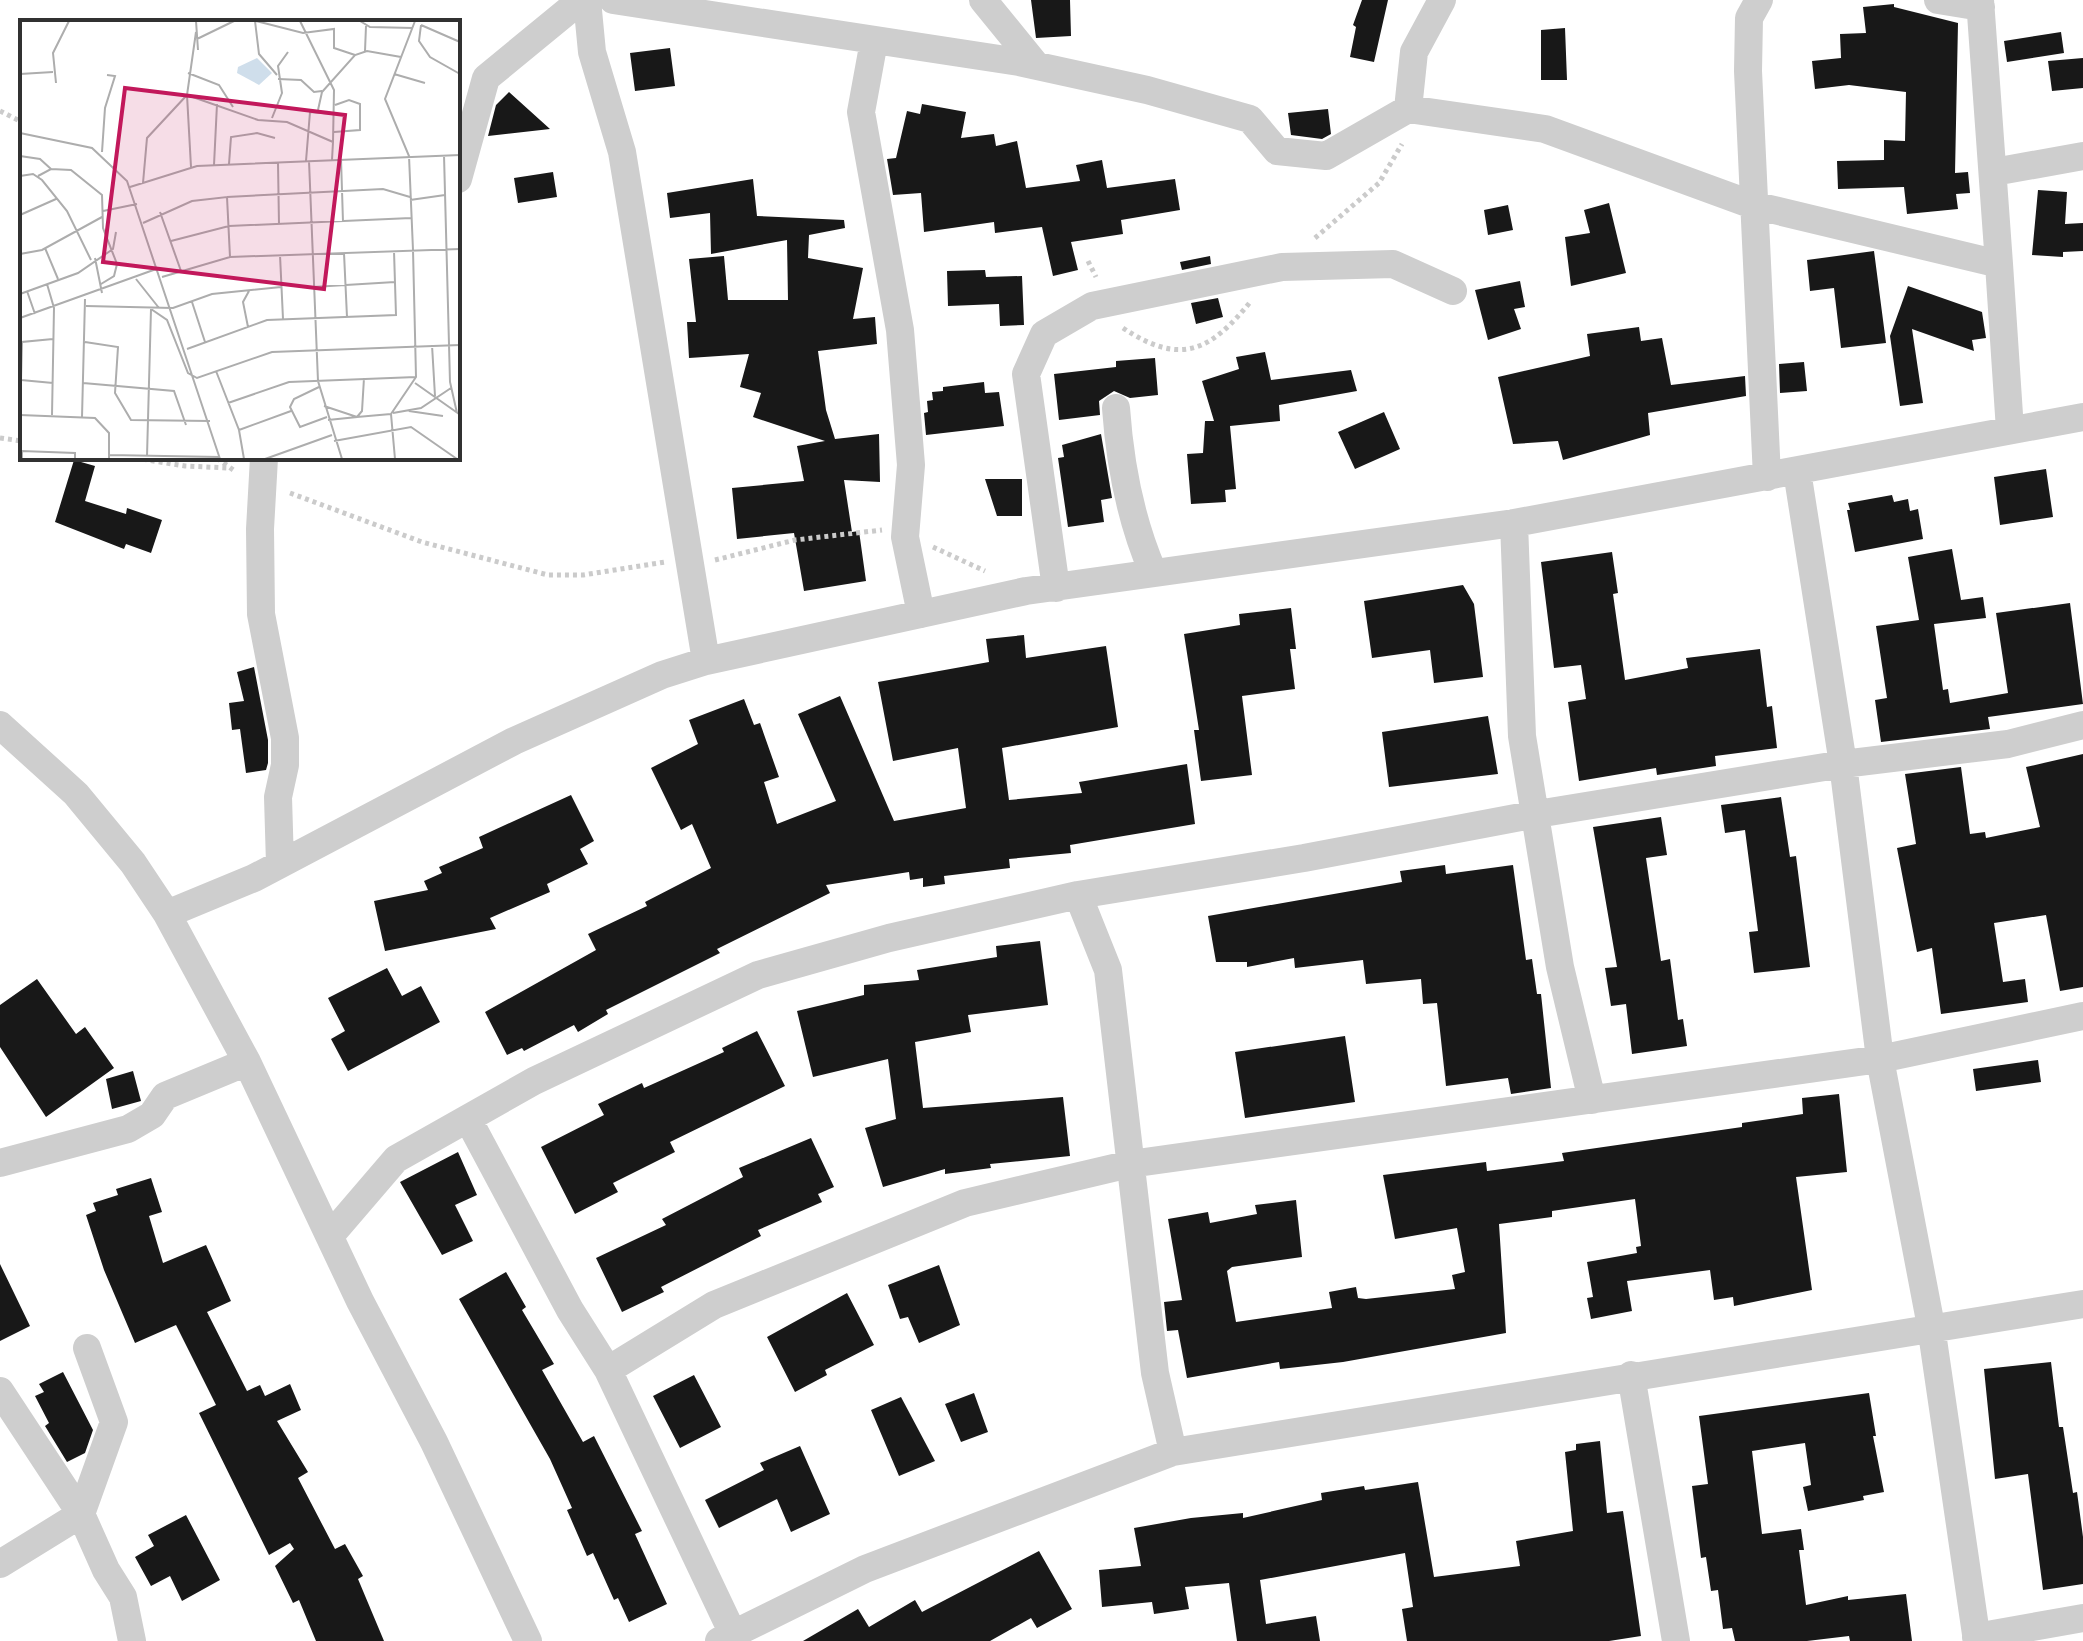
<svg xmlns="http://www.w3.org/2000/svg" width="2083" height="1641" font-family="'Source Sans 3',sans-serif">
<style>
.building{fill:#181818}
.lines{fill:none;stroke-linecap:round;stroke-linejoin:round}
.path{stroke:#cbcbcb;stroke-width:5;stroke-dasharray:4 4;stroke-linecap:butt}
.street{stroke:#cecece;stroke-width:28}
.inset-road{fill:none;stroke:#adadad;stroke-width:2}
.view{fill:#c2185b;fill-opacity:0.15;stroke:#c2185b;stroke-width:4}
.inset-edge{fill:none;stroke:#313131;stroke-width:4}
</style>
<rect width="100%" height="100%" fill="#fff"/>
<path class="building" d="M 1031,0 L 1070,0 L 1071,36 L 1036,38 Z
M 1362,0 L 1388,0 L 1374,62 L 1350,57 L 1356,27 L 1353,25 Z
M 1894,4 L 1894,7 L 1958,23 L 1955,173 L 1968,172 L 1970,193 L 1956,194 L 1958,209 L 1907,214 L 1904,187 L 1838,189 L 1837,161 L 1884,160 L 1884,140 L 1905,141 L 1906,92 L 1849,85 L 1815,89 L 1812,61 L 1841,58 L 1840,34 L 1866,33 L 1863,7 Z
M 1565,28 L 1567,80 L 1541,80 L 1541,30 Z
M 2061,32 L 2064,53 L 2007,62 L 2004,41 Z
M 670,48 L 675,86 L 635,91 L 630,53 Z
M 2083,58 L 2083,88 L 2052,91 L 2048,61 Z
M 509,92 L 550,129 L 488,136 L 496,105 Z
M 922,104 L 966,112 L 961,138 L 994,134 L 996,146 L 1017,141 L 1026,188 L 1080,181 L 1076,165 L 1102,160 L 1107,188 L 1175,179 L 1180,210 L 1121,220 L 1123,234 L 1071,242 L 1078,270 L 1053,276 L 1042,227 L 995,233 L 994,222 L 924,232 L 921,193 L 893,195 L 887,159 L 896,158 L 907,111 L 920,114 Z
M 1328,109 L 1331,134 L 1322,139 L 1291,135 L 1288,113 Z
M 553,172 L 557,197 L 518,203 L 514,178 Z
M 753,179 L 757,216 L 844,220 L 845,228 L 809,235 L 808,258 L 863,268 L 853,319 L 875,317 L 877,344 L 818,351 L 826,410 L 835,439 L 879,434 L 880,482 L 844,480 L 852,532 L 859,531 L 866,581 L 804,591 L 794,533 L 737,539 L 732,488 L 804,481 L 797,446 L 825,441 L 753,417 L 761,393 L 740,387 L 749,354 L 689,358 L 687,322 L 696,322 L 689,259 L 724,256 L 728,300 L 788,300 L 787,240 L 711,254 L 710,213 L 670,218 L 667,193 Z
M 2038,190 L 2067,192 L 2065,224 L 2083,223 L 2083,251 L 2063,252 L 2063,257 L 2032,255 Z
M 1609,203 L 1626,273 L 1571,286 L 1565,237 L 1590,233 L 1584,210 Z
M 1508,205 L 1513,230 L 1488,235 L 1484,210 Z
M 1874,251 L 1886,343 L 1841,348 L 1834,288 L 1810,291 L 1807,260 Z
M 1210,256 L 1211,264 L 1182,270 L 1180,262 Z
M 985,270 L 986,277 L 1022,276 L 1024,325 L 1000,326 L 999,304 L 948,306 L 947,271 Z
M 1520,281 L 1525,307 L 1514,309 L 1521,329 L 1488,340 L 1475,290 Z
M 1908,286 L 1982,312 L 1986,338 L 1972,340 L 1974,351 L 1912,329 L 1923,403 L 1900,406 L 1890,336 Z
M 1218,298 L 1223,317 L 1196,324 L 1191,303 Z
M 1639,327 L 1641,341 L 1662,338 L 1671,385 L 1745,376 L 1746,396 L 1648,413 L 1650,435 L 1563,460 L 1558,441 L 1513,444 L 1498,377 L 1590,356 L 1587,334 Z
M 1265,352 L 1271,380 L 1351,370 L 1357,391 L 1279,405 L 1280,421 L 1230,426 L 1236,489 L 1225,490 L 1226,502 L 1191,504 L 1187,454 L 1203,453 L 1205,421 L 1214,421 L 1202,381 L 1239,369 L 1236,357 Z
M 1155,358 L 1158,395 L 1130,398 L 1114,391 L 1099,401 L 1100,415 L 1059,420 L 1054,374 L 1116,367 L 1116,361 Z
M 1804,362 L 1807,391 L 1780,393 L 1779,364 Z
M 984,382 L 985,393 L 999,392 L 1004,426 L 926,435 L 924,413 L 928,412 L 927,401 L 933,400 L 932,392 L 943,391 L 943,387 Z
M 1384,412 L 1400,449 L 1355,469 L 1338,432 Z
M 1101,434 L 1112,498 L 1101,500 L 1104,522 L 1068,527 L 1058,458 L 1064,457 L 1062,445 Z
M 74,460 L 95,466 L 85,501 L 126,514 L 127,508 L 162,520 L 151,553 L 126,544 L 124,549 L 55,522 Z
M 2046,469 L 2053,517 L 2000,525 L 1994,477 Z
M 985,479 L 1022,479 L 1022,516 L 997,516 Z
M 1892,495 L 1894,502 L 1908,499 L 1910,511 L 1918,509 L 1923,539 L 1855,552 L 1847,510 L 1850,510 L 1848,503 Z
M 1952,549 L 1961,600 L 1983,597 L 1986,618 L 1934,624 L 1943,690 L 1948,689 L 1950,703 L 2008,693 L 1996,613 L 2070,603 L 2083,704 L 1988,717 L 1990,729 L 1881,742 L 1875,700 L 1887,698 L 1876,626 L 1919,620 L 1908,557 Z
M 1612,552 L 1618,593 L 1613,594 L 1625,680 L 1688,668 L 1686,658 L 1760,649 L 1767,707 L 1772,706 L 1777,748 L 1715,756 L 1716,766 L 1657,775 L 1656,768 L 1579,781 L 1568,702 L 1586,699 L 1581,665 L 1554,668 L 1541,562 Z
M 1463,585 L 1474,604 L 1483,677 L 1434,683 L 1430,650 L 1372,658 L 1364,601 Z
M 1291,608 L 1296,649 L 1290,649 L 1295,689 L 1242,696 L 1252,775 L 1201,781 L 1194,730 L 1199,730 L 1184,634 L 1240,625 L 1239,614 Z
M 1024,635 L 1026,658 L 1106,646 L 1118,727 L 1002,748 L 1009,800 L 1082,793 L 1079,782 L 1187,764 L 1195,824 L 1070,845 L 1071,853 L 1009,859 L 1010,868 L 944,876 L 945,884 L 923,887 L 923,878 L 910,880 L 909,872 L 826,885 L 830,893 L 717,949 L 720,953 L 606,1010 L 608,1014 L 578,1032 L 574,1025 L 524,1051 L 522,1048 L 507,1055 L 485,1012 L 596,950 L 588,934 L 647,906 L 645,902 L 711,868 L 692,824 L 681,830 L 651,768 L 698,744 L 689,720 L 744,699 L 754,725 L 760,723 L 779,777 L 764,782 L 777,824 L 836,801 L 798,714 L 840,696 L 894,821 L 966,808 L 958,748 L 893,761 L 878,682 L 989,662 L 986,639 Z
M 254,667 L 268,740 L 268,763 L 266,770 L 246,773 L 240,729 L 232,730 L 229,703 L 244,701 L 237,672 Z
M 1488,716 L 1498,774 L 1389,787 L 1382,732 Z
M 2083,754 L 2083,987 L 2060,991 L 2046,915 L 1994,923 L 2003,982 L 2025,979 L 2028,1002 L 1941,1014 L 1932,948 L 1917,952 L 1897,848 L 1916,844 L 1905,774 L 1961,767 L 1970,834 L 1985,832 L 1986,838 L 2040,827 L 2026,767 Z
M 571,795 L 594,841 L 580,849 L 588,864 L 547,884 L 550,892 L 490,918 L 496,929 L 385,951 L 374,901 L 428,890 L 424,881 L 442,873 L 439,867 L 483,848 L 479,837 Z
M 1781,797 L 1790,857 L 1796,856 L 1810,967 L 1754,973 L 1749,932 L 1758,931 L 1745,830 L 1725,833 L 1721,805 Z
M 1661,817 L 1667,855 L 1646,858 L 1661,961 L 1670,959 L 1678,1020 L 1683,1019 L 1687,1046 L 1632,1054 L 1626,1004 L 1611,1006 L 1605,968 L 1617,967 L 1593,827 Z
M 1445,865 L 1446,874 L 1513,865 L 1526,960 L 1532,959 L 1537,994 L 1541,994 L 1551,1088 L 1511,1094 L 1508,1078 L 1446,1086 L 1437,1003 L 1423,1004 L 1421,979 L 1366,984 L 1363,960 L 1295,968 L 1294,958 L 1247,967 L 1247,962 L 1216,962 L 1208,916 L 1402,882 L 1400,871 Z
M 1040,941 L 1048,1005 L 968,1015 L 971,1032 L 915,1042 L 923,1108 L 1063,1097 L 1070,1156 L 990,1164 L 991,1168 L 945,1174 L 945,1169 L 883,1187 L 865,1128 L 896,1119 L 888,1059 L 813,1077 L 797,1011 L 864,995 L 864,985 L 919,980 L 917,970 L 997,957 L 996,946 Z
M 387,968 L 402,996 L 421,986 L 440,1022 L 348,1071 L 331,1039 L 345,1031 L 328,998 Z
M 37,979 L 76,1034 L 85,1027 L 114,1068 L 46,1117 L 0,1047 L 0,1005 Z
M 757,1031 L 785,1086 L 670,1142 L 675,1152 L 613,1183 L 618,1192 L 575,1214 L 541,1147 L 604,1115 L 598,1104 L 642,1083 L 644,1088 L 724,1052 L 722,1048 Z
M 1345,1036 L 1355,1102 L 1245,1118 L 1235,1052 Z
M 2038,1060 L 2041,1082 L 1976,1091 L 1973,1069 Z
M 133,1071 L 141,1101 L 112,1109 L 106,1079 Z
M 1839,1094 L 1847,1172 L 1796,1177 L 1812,1290 L 1734,1306 L 1733,1297 L 1714,1300 L 1710,1270 L 1627,1281 L 1632,1311 L 1591,1319 L 1587,1298 L 1593,1297 L 1587,1262 L 1637,1253 L 1636,1247 L 1641,1246 L 1635,1199 L 1552,1211 L 1552,1217 L 1499,1224 L 1506,1333 L 1343,1362 L 1280,1369 L 1279,1362 L 1187,1378 L 1178,1330 L 1167,1331 L 1164,1302 L 1182,1300 L 1168,1219 L 1208,1212 L 1210,1223 L 1257,1214 L 1255,1205 L 1296,1200 L 1302,1257 L 1232,1267 L 1227,1271 L 1236,1322 L 1332,1308 L 1329,1292 L 1356,1287 L 1358,1298 L 1366,1299 L 1455,1289 L 1452,1275 L 1465,1272 L 1457,1228 L 1395,1239 L 1383,1175 L 1486,1162 L 1487,1171 L 1564,1161 L 1562,1153 L 1742,1127 L 1742,1123 L 1803,1114 L 1802,1098 Z
M 811,1138 L 834,1187 L 818,1194 L 822,1202 L 758,1230 L 761,1236 L 661,1287 L 664,1292 L 622,1312 L 596,1258 L 666,1225 L 662,1219 L 743,1177 L 739,1168 Z
M 458,1152 L 477,1195 L 455,1205 L 473,1241 L 442,1255 L 400,1182 Z
M 151,1178 L 162,1212 L 149,1216 L 163,1263 L 206,1245 L 231,1301 L 207,1312 L 247,1391 L 260,1385 L 265,1396 L 290,1384 L 301,1410 L 277,1421 L 308,1472 L 298,1478 L 335,1549 L 345,1544 L 363,1576 L 358,1579 L 384,1641 L 316,1641 L 299,1600 L 293,1603 L 275,1566 L 294,1549 L 290,1543 L 269,1555 L 199,1413 L 216,1405 L 176,1325 L 135,1343 L 104,1270 L 86,1215 L 96,1211 L 93,1203 L 118,1195 L 116,1189 Z
M 0,1264 L 30,1326 L 0,1341 Z
M 939,1265 L 960,1325 L 919,1343 L 908,1317 L 900,1319 L 888,1285 Z
M 506,1272 L 526,1307 L 522,1310 L 554,1364 L 542,1370 L 583,1442 L 594,1436 L 642,1531 L 635,1534 L 667,1604 L 629,1622 L 618,1598 L 614,1600 L 593,1553 L 587,1556 L 567,1510 L 572,1508 L 550,1459 L 459,1299 Z
M 847,1293 L 874,1345 L 825,1370 L 827,1375 L 795,1392 L 767,1337 Z
M 2051,1362 L 2059,1427 L 2063,1427 L 2073,1493 L 2077,1492 L 2083,1537 L 2083,1584 L 2043,1590 L 2028,1474 L 1995,1479 L 1984,1369 Z
M 63,1372 L 93,1430 L 85,1453 L 67,1462 L 45,1426 L 49,1423 L 35,1396 L 44,1392 L 39,1384 Z
M 694,1375 L 721,1427 L 680,1448 L 653,1396 Z
M 974,1393 L 988,1432 L 961,1442 L 945,1404 Z
M 1869,1393 L 1876,1436 L 1873,1436 L 1884,1492 L 1863,1496 L 1864,1500 L 1808,1511 L 1803,1487 L 1811,1485 L 1805,1443 L 1752,1451 L 1762,1534 L 1801,1529 L 1804,1550 L 1799,1550 L 1806,1605 L 1848,1596 L 1848,1600 L 1906,1594 L 1912,1641 L 1850,1641 L 1849,1636 L 1807,1641 L 1735,1641 L 1732,1628 L 1723,1629 L 1718,1590 L 1711,1591 L 1706,1557 L 1701,1558 L 1692,1486 L 1708,1484 L 1699,1416 Z
M 901,1397 L 935,1461 L 899,1476 L 871,1410 Z
M 1600,1441 L 1607,1513 L 1623,1511 L 1641,1636 L 1609,1641 L 1407,1641 L 1402,1609 L 1413,1607 L 1405,1553 L 1260,1580 L 1266,1624 L 1316,1616 L 1320,1641 L 1237,1641 L 1229,1583 L 1185,1587 L 1189,1609 L 1154,1614 L 1152,1602 L 1102,1607 L 1099,1570 L 1141,1566 L 1134,1528 L 1191,1518 L 1243,1513 L 1243,1518 L 1322,1500 L 1321,1493 L 1364,1486 L 1365,1490 L 1418,1482 L 1434,1577 L 1520,1566 L 1516,1541 L 1573,1531 L 1565,1452 L 1576,1450 L 1576,1444 Z
M 800,1446 L 830,1514 L 791,1532 L 777,1499 L 719,1528 L 705,1500 L 764,1470 L 760,1463 Z
M 186,1515 L 220,1580 L 182,1601 L 170,1576 L 151,1586 L 135,1557 L 154,1546 L 148,1535 Z
M 1039,1551 L 1072,1609 L 1037,1628 L 1031,1618 L 990,1641 L 803,1641 L 858,1609 L 869,1627 L 915,1600 L 922,1612 Z"/>
<g class="lines">
<path class="path" d="M 0,111 L 22,122
M 1315,238 L 1379,183 L 1402,144
M 1088,261 L 1096,277
M 1123,328 C 1180,366 1210,352 1251,301
M 0,438 L 22,441
M 135,458 L 185,466 L 229,468
M 217,458 L 236,472
M 290,493 L 422,542 L 548,575 L 583,575 L 665,562
M 933,547 L 985,571
M 715,560 L 795,540 L 882,530"/>
<path class="street" d="M 587,0 L 592,52 L 622,152 L 706,661
M 613,0 L 1019,62 L 1147,90 L 1250,119 L 1277,151 L 1326,156 L 1408,109 L 1545,129 L 1753,205 L 1999,264 L 2010,430
M 983,0 L 1036,65
M 1759,0 L 1749,18 L 1748,71 L 1767,477
M 1938,0 L 1981,7
M 1980,0 L 1999,264
M 874,41 L 861,112 L 900,330 L 911,465 L 905,537 L 921,614
M 1408,109 L 1414,52 L 1442,0
M 1994,172 L 2083,156
M 458,179 L 486,78 L 581,0
M 1116,408 C 1120,465 1130,519 1153,572
M 264,458 L 260,529 L 261,614 L 285,738 L 285,765 L 278,797 L 280,864
M 1797,471 L 1843,764 L 1880,1059 L 1931,1326 L 1977,1641
M 1514,523 L 1522,736 L 1560,967 L 1592,1100
M 1056,588 L 1026,374 L 1044,334 L 1092,306 L 1282,267 L 1393,264 L 1453,291
M 0,725 L 76,794 L 133,863 L 167,914 L 247,1062 L 360,1301 L 434,1442 L 528,1641
M 1078,895 L 1304,858 L 1537,814 L 1843,764 L 2008,744 L 2083,725
M 167,914 L 254,878 L 514,741 L 662,675 L 706,661 L 1026,591 L 1514,523 L 2083,417
M 468,1119 L 570,1310 L 608,1370 L 733,1634
M 0,1163 L 128,1129 L 152,1115 L 165,1096 L 247,1062
M 330,1236 L 396,1159 L 534,1081 L 758,975 L 889,938 L 1078,895 L 1108,970 L 1155,1373 L 1173,1452
M 608,1370 L 714,1305 L 965,1203 L 1130,1164 L 1880,1059 L 2083,1016
M 1631,1375 L 1676,1641
M 0,1391 L 81,1514 L 106,1570 L 123,1597 L 132,1641
M 0,1564 L 81,1514 L 114,1422 L 87,1348
M 1976,1637 L 2083,1618
M 719,1641 L 865,1569 L 1173,1452 L 2083,1304"/>
</g>
<g transform="translate(20 20)">
<rect width="440" height="440" fill="#fff"/>
<path d="M 237,38 L 252,53 L 239,65 L 217,53 L 218,47 Z" fill="#cfdeeb"/>
<path class="inset-road" d="M 176,1 L 178,30M 235,1 L 239,34 L 257,55M 236,1 L 283,13 L 314,9 L 314,28 L 335,35M 280,1 L 314,70 L 313,122M 340,1 L 350,7 L 393,8M 401,5 L 399,21 L 410,37 L 440,54M 401,5 L 440,22M 177,19 L 214,1M 345,31 L 346,6M 168,53 L 199,65 L 213,87M 0,54 L 33,52M 374,54 L 405,63M 258,59 L 281,60 L 294,72 L 302,71M 36,63 L 33,33 L 49,1M 298,90 L 302,72 L 335,35 L 347,31 L 381,37M 252,98 L 262,73 L 258,46 L 268,32M 314,112 L 340,110 L 340,84 L 329,80 L 315,85M 0,113 L 72,128 L 107,161 L 200,439M 82,132 L 85,88 L 95,56 L 87,55M 424,135 L 430,362 L 437,393M 0,136 L 20,139 L 31,149M 321,139 L 323,202M 286,141 L 290,92 L 314,94M 289,141 L 298,361 L 322,439M 258,143 L 259,205M 209,144 L 211,117 L 237,113 L 255,118M 194,145 L 197,84M 171,147 L 167,75 L 176,12M 0,156 L 13,154 L 22,160 L 47,191 L 71,240M 18,156 L 31,149 L 51,150 L 82,175 L 83,208 L 97,244 L 94,256 L 81,264M 123,163 L 127,118 L 167,75 L 238,100 L 267,102 L 313,122 L 312,140M 110,167 L 177,146 L 440,135M 207,177 L 363,169 L 390,177M 390,180 L 425,175M 83,191 L 117,184M 140,192 L 161,251M 0,195 L 36,179M 123,203 L 172,181 L 207,177 L 210,237M 151,221 L 209,206 L 391,198M 25,228 L 38,259M 324,233 L 327,297M 0,234 L 22,230 L 82,197M 260,235 L 263,299M 75,238 L 82,273M 142,257 L 210,237 L 440,229M 116,259 L 139,288M 27,264 L 34,288 L 32,395M 293,267 L 375,262M 7,271 L 15,294M 0,274 L 58,253 L 93,229 L 96,212M 172,282 L 185,322M 66,286 L 153,288 L 192,274 L 261,267M 131,289 L 147,300 L 168,353 L 177,358 L 252,332 L 440,325M 0,298 L 139,248M 228,307 L 223,282 L 229,271M 65,322 L 98,327 L 95,373 L 111,400 L 190,401M 412,325 L 415,376M 167,329 L 247,300 L 376,295 L 374,231M 196,351 L 219,410 L 224,439M 1,360 L 2,322 L 33,319M 1,360 L 33,363M 63,363 L 154,371 L 166,405M 395,363 L 439,394M 299,367 L 274,379 L 270,387 L 280,407 L 307,397M 208,383 L 269,362 L 396,357M 304,386 L 337,397 L 371,394M 389,391 L 423,396M 373,393 L 401,388 L 431,368M 0,395 L 75,398 L 89,413 L 89,439M 62,397 L 65,279M 308,400 L 337,397 L 342,391 L 344,358M 219,410 L 271,391M 314,421 L 391,407 L 437,439M 89,435 L 200,437M 127,436 L 131,289M 2,439 L 2,431 L 55,433 L 55,439M 245,439 L 312,415M 375,439 L 371,394 L 396,357 L 393,230 L 389,136 L 365,79 L 395,1"/>
<path class="view" d="M 105,68 L 325,95 L 304,269 L 83,242 Z"/>
<rect width="440" height="440" class="inset-edge"/>
</g>
</svg>
